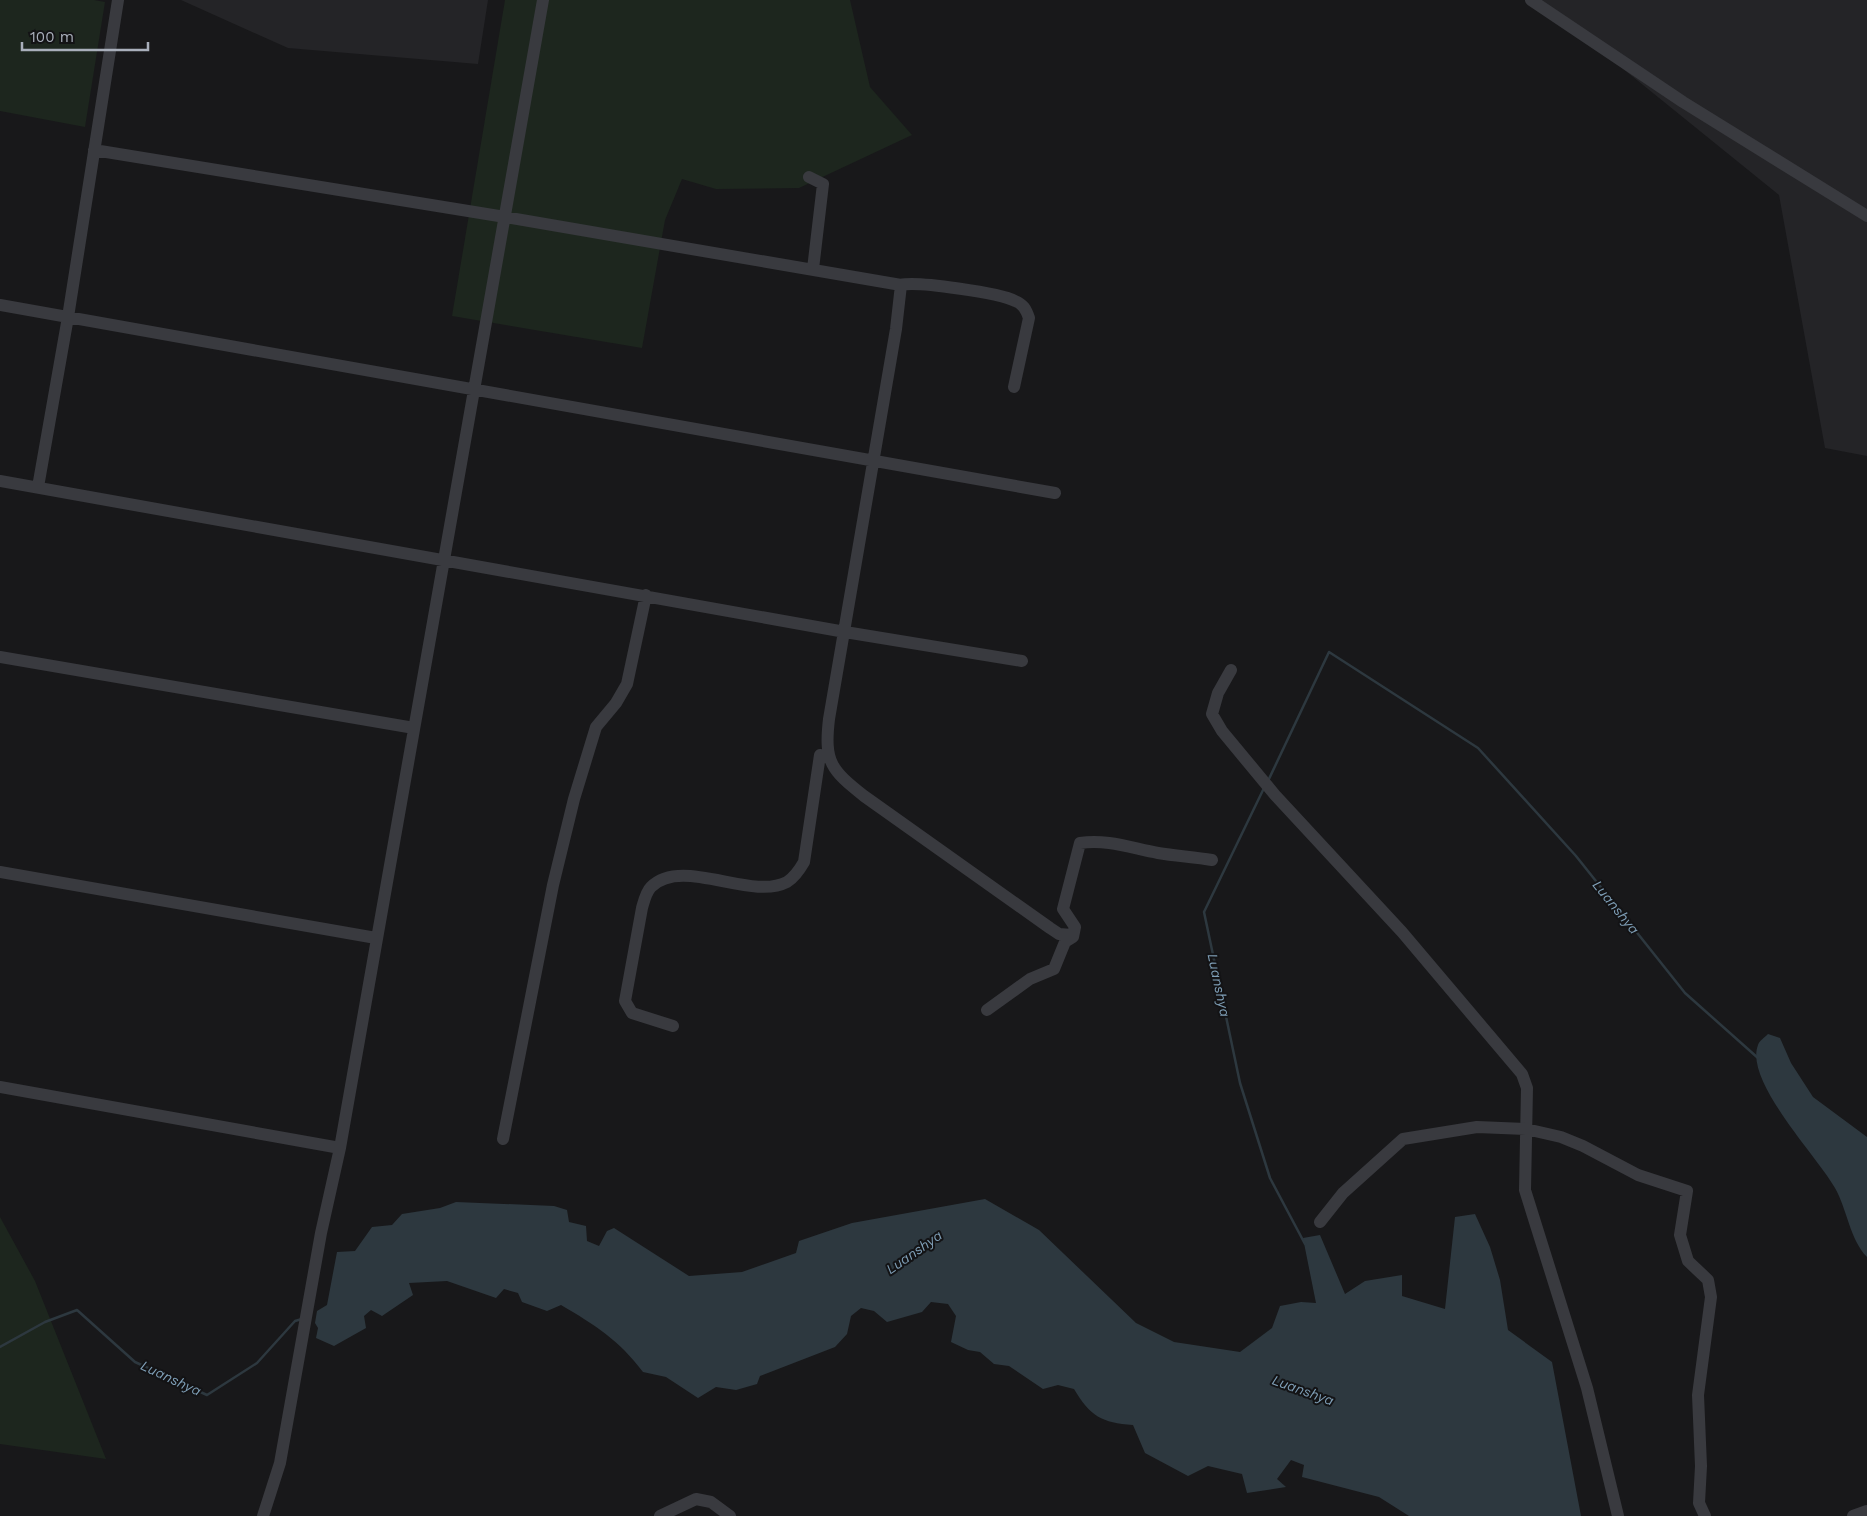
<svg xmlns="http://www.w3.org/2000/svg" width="1867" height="1516" font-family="'Work Sans',sans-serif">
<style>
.built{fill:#242427}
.green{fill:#1d261e}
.water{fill:#2d383f}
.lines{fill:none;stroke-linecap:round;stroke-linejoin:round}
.stream{stroke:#2d383f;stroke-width:2.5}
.minor{stroke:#393a3f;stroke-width:12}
.labels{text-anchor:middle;stroke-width:4;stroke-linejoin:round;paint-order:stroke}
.water-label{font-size:14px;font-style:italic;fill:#7f9fb7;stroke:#131315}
</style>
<rect width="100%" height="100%" fill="#18181a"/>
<path class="built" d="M 181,0 L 488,0 L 478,64 L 288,48 Z
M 1538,0 L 1867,0 L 1867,456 L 1825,448 L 1779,195 Z"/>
<path class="green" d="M 0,0 L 94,0 L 105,2 L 85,127 L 0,111 Z
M 505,0 L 850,0 L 870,87 L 912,135 L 799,188 L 716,189 L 682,179 L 665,220 L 642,348 L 452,316 Z
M 0,1217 L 35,1281 L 106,1459 L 0,1444 Z"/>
<path class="water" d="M 1768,1034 L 1780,1038 L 1791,1063 L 1813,1097 L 1867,1137 L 1867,1257 C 1850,1240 1847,1209 1835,1188 C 1817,1156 1744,1081 1758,1045 C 1759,1041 1765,1037 1768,1034 Z
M 985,1199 L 1039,1230 L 1136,1323 L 1174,1342 L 1240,1352 L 1272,1328 L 1280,1306 L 1301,1302 L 1316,1303 L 1303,1238 L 1320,1235 L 1345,1294 L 1365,1281 L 1402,1275 L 1402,1296 L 1445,1309 L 1455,1217 L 1475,1214 L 1490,1247 L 1500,1280 L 1508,1330 L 1552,1362 L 1581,1516 L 1409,1516 L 1379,1497 L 1302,1477 L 1304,1465 L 1291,1460 L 1277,1479 L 1286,1487 L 1247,1493 L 1242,1474 L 1208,1466 L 1188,1476 L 1145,1453 L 1133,1425 C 1102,1423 1090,1416 1074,1389 L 1058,1385 L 1043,1389 L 1009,1366 L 994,1364 L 980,1352 L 968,1350 L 951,1342 L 956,1316 L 948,1304 L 931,1302 L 922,1312 L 887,1322 L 874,1311 L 861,1308 L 851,1316 L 847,1334 L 835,1347 L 760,1376 L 757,1384 L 736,1390 L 716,1387 L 698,1398 L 666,1377 L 643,1372 C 619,1340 595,1325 561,1305 L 547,1311 L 522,1302 L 518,1293 L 504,1289 L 496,1298 L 447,1281 L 409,1283 L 413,1295 L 382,1316 L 371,1310 L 364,1316 L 366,1328 L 334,1346 L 316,1338 L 318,1328 L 315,1323 L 317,1311 L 327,1305 L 337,1252 L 355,1251 L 372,1227 L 392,1225 L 402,1214 L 440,1208 L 456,1202 L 554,1206 L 567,1210 L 569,1222 L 586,1226 L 587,1241 L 599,1246 L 607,1231 L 614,1228 L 689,1276 L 742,1272 L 796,1253 L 799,1241 L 852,1223 Z"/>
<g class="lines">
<path class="stream" d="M 1268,781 L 1329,652 L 1478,748 L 1576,856 L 1685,993 L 1758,1058
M 1264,788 L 1204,912 L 1240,1083 L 1270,1178 L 1305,1244
M 0,1347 L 45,1322 L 77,1310 L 135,1362 L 207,1395 L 257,1363 L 295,1321 L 302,1319"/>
<path class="minor" d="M 1531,0 L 1683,102 L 1867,216
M 94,150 L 505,217 L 901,285 L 896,329 L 829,719 C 824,762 831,770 864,796 L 1050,928 L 1059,934 L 1072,935
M 809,177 L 823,184 L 813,269
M 901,285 C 917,281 1000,293 1015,301 C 1023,304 1026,309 1029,318 L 1014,387
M 0,305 L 1055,493
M 0,481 L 845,632 L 1022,661
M 38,487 L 68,317 L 118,0
M 0,657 L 414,728
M 1231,670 L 1218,693 L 1212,714 L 1222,731 L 1275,795 L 1402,932 L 1522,1074 L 1527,1088 L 1525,1190 L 1587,1388 L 1618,1516
M 0,872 L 376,938
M 987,1010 L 1030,979 L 1054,969 L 1065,942 L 1073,937 L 1075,927 L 1063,909 L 1080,843 C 1107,839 1131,848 1158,853 C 1176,856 1194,857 1212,860
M 673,1026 L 632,1013 L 625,1001 L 642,908 C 644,901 646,892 651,887 C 682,856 751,901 787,882 C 795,877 800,869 804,862 L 820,755 L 829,758
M 0,1087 L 340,1148
M 503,1139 L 553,885 L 574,799 L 596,727 L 616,703 L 627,684 L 646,595
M 1320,1222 L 1343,1193 L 1403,1139 L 1477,1127 L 1526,1129 L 1561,1137 L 1583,1146 L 1638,1175 L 1687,1191 L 1680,1235 L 1688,1261 L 1708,1280 L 1711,1297 L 1698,1395 L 1701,1466 L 1699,1503 L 1705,1516
M 263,1516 L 280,1463 L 321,1233 L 340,1148 L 543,0
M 660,1516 L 696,1499 L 711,1502 L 730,1516
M 1853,1516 L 1867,1511"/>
</g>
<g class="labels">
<g class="water-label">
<text transform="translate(1616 907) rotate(51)" y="5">Luanshya</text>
<text transform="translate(1219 985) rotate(78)" y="5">Luanshya</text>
<text transform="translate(914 1252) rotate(-35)" y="5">Luanshya</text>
<text transform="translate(171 1378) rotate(25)" y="5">Luanshya</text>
<text transform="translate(1303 1390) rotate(20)" y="5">Luanshya</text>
</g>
</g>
<path d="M22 42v8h126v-8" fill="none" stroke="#a9afbb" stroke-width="2.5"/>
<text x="30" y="42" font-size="15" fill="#a9afbb" stroke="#131315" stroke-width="4" paint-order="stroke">100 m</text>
</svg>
